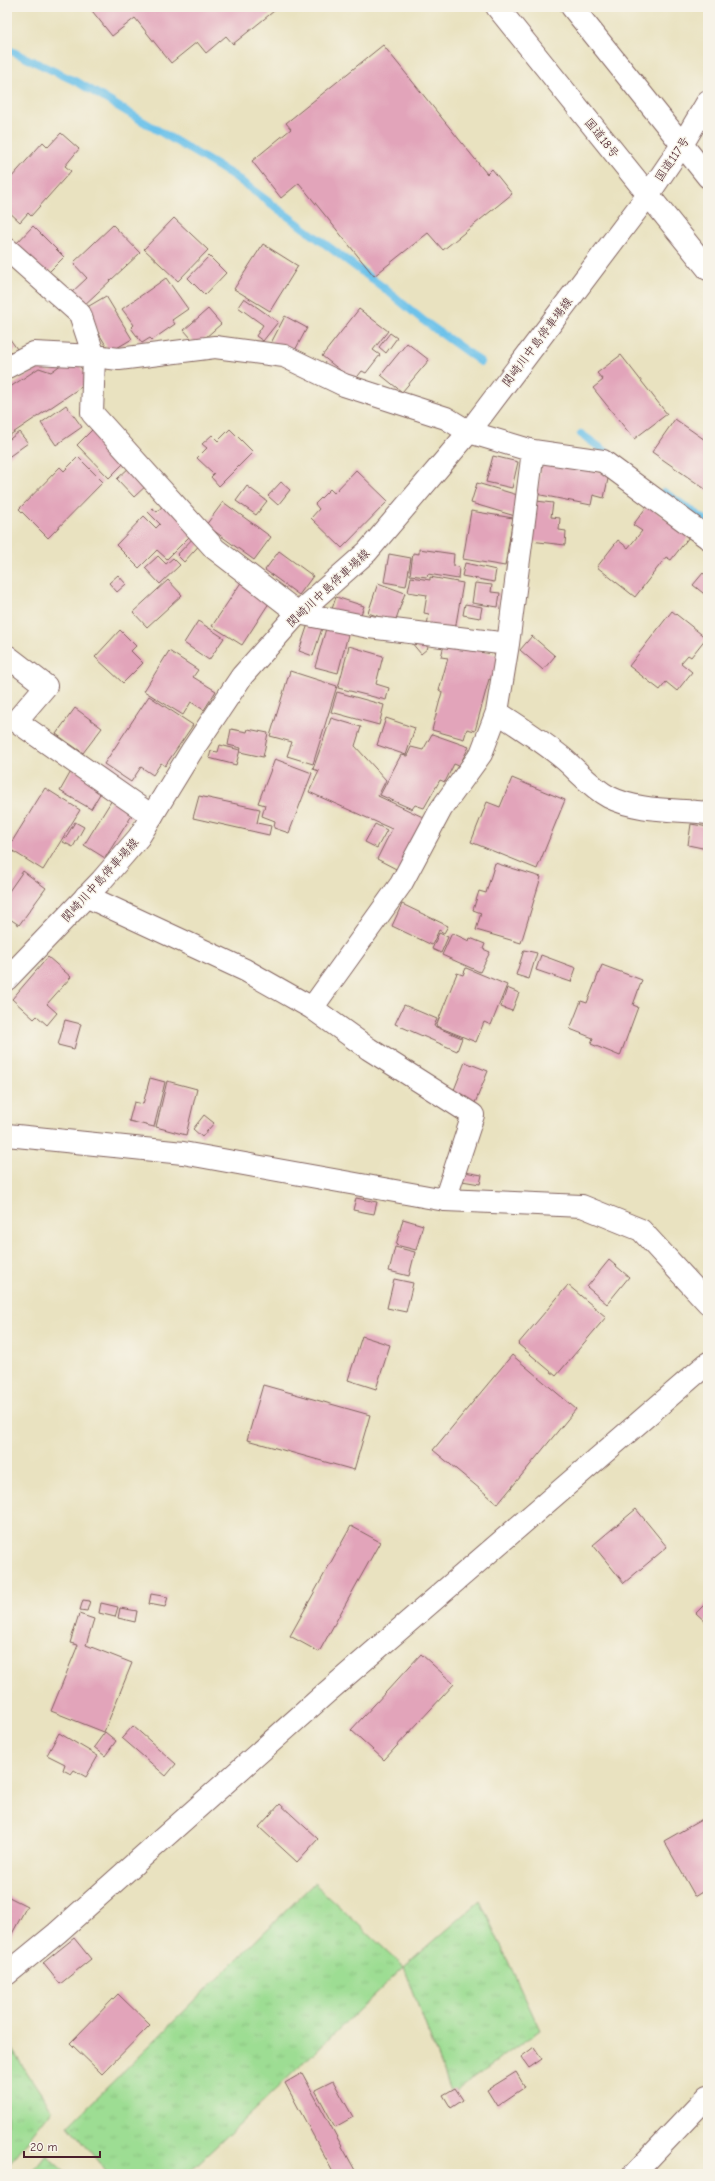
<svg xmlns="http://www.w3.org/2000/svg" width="715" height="2181" font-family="'Comic Neue','Klee One',sans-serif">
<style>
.park{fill:url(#park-tufts);stroke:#747e5f}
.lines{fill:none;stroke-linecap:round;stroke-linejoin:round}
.stream{stroke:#6dc2ea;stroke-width:8}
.building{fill:#e2a4ba}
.street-casing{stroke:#82635f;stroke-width:24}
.secondary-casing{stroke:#82635f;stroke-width:24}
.highway-casing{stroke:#82635f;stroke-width:24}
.street{stroke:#fff;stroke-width:22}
.secondary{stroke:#fff;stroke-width:22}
.highway{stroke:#fff;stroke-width:22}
.labels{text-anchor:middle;stroke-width:3;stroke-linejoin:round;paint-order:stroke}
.street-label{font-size:12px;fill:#4a1f2b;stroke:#f7f3e8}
</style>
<defs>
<pattern id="park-tufts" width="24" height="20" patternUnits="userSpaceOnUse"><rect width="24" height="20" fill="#9ddd93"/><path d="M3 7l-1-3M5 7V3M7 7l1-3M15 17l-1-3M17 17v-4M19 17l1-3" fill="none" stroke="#89bd7f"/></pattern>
</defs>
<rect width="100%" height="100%" fill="#f7f3e8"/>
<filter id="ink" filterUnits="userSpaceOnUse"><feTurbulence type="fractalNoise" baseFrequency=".025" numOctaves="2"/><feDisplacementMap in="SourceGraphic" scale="8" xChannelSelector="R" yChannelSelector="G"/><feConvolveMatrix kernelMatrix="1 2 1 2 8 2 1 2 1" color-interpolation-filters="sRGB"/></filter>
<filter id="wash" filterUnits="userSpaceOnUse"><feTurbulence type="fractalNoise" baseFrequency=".012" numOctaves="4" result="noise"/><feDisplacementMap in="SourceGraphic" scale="16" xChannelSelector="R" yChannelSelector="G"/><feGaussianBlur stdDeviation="0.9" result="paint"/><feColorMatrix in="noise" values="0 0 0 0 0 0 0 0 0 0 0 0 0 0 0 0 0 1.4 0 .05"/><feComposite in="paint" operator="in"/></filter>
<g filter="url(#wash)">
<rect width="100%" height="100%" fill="#e9e2c0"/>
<path class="park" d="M 314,1883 L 404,1967 L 480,1901 L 540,2030 L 451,2094 L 404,1967 L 187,2174 L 108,2174 L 69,2125 Z
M 7,2042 L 52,2110 L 7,2167 Z
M 46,2155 L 67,2174 L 31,2174 Z"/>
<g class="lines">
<path class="stream" d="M 7,49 L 79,83 L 234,176 L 384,288 L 424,321 L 481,362
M 581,434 L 612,456
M 664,492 L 708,522"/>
</g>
<g id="blocks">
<path class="building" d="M 89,7 L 279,7 L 233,44 L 226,36 L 206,53 L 197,42 L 171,63 L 135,18 L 112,36 Z
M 383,45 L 487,174 L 492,169 L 512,194 L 443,250 L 428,233 L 374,276 L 299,183 L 281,198 L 252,161 L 291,129 L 286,123 Z
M 61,133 L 79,149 L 65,166 L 71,171 L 31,216 L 28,213 L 20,222 L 7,210 L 7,177 L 10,179 L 43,142 L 48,147 Z
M 174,218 L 208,250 L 178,281 L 144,249 Z
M 113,225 L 140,253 L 82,307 L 70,294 L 87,278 L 73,263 Z
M 33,226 L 64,257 L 46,275 L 15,245 Z
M 263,244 L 298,266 L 270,311 L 234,289 Z
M 209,256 L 226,273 L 205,295 L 188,278 Z
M 166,278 L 188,309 L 172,320 L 175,324 L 152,340 L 150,338 L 142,343 L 131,328 L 134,325 L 122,309 Z
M 106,296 L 132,339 L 110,352 L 84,309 Z
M 244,298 L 278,322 L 263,341 L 256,336 L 263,325 L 238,307 Z
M 208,309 L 221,324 L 197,345 L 184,330 Z
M 359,309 L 388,331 L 373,350 L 380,355 L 366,373 L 362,371 L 354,381 L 322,356 Z
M 285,316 L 307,328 L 293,354 L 271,343 Z
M 390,333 L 397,338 L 386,353 L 379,347 Z
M 7,335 L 17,349 L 7,356 Z
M 407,343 L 429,360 L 402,392 L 381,375 Z
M 621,355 L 667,414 L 634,439 L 593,388 L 603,380 L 597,373 Z
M 73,356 L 90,381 L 7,437 L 7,389 L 39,368 L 51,372 Z
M 66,405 L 82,427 L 56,445 L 41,423 Z
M 675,419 L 708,442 L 708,491 L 652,452 Z
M 96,426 L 128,459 L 109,478 L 77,445 Z
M 230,429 L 253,452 L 219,486 L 211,477 L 214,474 L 197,458 L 207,448 L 202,444 L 212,435 L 218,441 Z
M 19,432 L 28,443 L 7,458 L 7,441 Z
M 493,456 L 518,462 L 512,488 L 486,482 Z
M 78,457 L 103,482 L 48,538 L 19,509 L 60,467 L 64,471 Z
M 542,461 L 609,474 L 604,498 L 593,495 L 591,505 L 536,494 Z
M 132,465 L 149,483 L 134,497 L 117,479 Z
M 356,470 L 388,501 L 342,548 L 311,518 L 319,509 L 315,504 L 330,489 L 334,493 Z
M 281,482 L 290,490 L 278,505 L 268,496 Z
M 477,483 L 521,496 L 515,516 L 471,503 Z
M 247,486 L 267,501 L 256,515 L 236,501 Z
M 168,500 L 197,529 L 167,559 L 157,550 L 139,568 L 116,545 L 144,516 L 156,528 L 160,524 L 148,512 L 152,508 L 157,512 Z
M 536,501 L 553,503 L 551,517 L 560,518 L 559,530 L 566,531 L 565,545 L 530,541 Z
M 223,502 L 271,537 L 254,560 L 206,525 Z
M 648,505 L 689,537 L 671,560 L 666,557 L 635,597 L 597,567 L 618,540 L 628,548 L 642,531 L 633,525 Z
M 471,511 L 513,518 L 505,566 L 463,559 Z
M 197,534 L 204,540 L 184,562 L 177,555 Z
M 419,549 L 454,554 L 453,566 L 459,567 L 458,579 L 428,574 L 427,577 L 410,575 L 413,553 L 419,554 Z
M 279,551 L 313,576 L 299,595 L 265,570 Z
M 389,554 L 411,558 L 406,586 L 384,582 Z
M 158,556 L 166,564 L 173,558 L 180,565 L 160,584 L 145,568 Z
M 465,563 L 496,570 L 494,582 L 462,576 Z
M 703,573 L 708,578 L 708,597 L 693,585 Z
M 118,575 L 126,584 L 117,592 L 109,583 Z
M 411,577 L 430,580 L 430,577 L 463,583 L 455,630 L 427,625 L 429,614 L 424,613 L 427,595 L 408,592 Z
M 168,580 L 182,595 L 147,627 L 133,612 Z
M 242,581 L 271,600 L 242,645 L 212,626 Z
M 378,583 L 405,593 L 395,622 L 368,613 Z
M 475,583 L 492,585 L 491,592 L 500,593 L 498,607 L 472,603 Z
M 336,597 L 364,606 L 359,620 L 331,612 Z
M 465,604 L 482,607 L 480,618 L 463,615 Z
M 672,611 L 706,638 L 691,657 L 688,655 L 681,663 L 692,672 L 677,691 L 666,682 L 660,690 L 629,666 Z
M 198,621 L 224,638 L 209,660 L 184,643 Z
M 309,621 L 323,625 L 313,656 L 299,651 Z
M 327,625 L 349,631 L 338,673 L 315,667 Z
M 120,630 L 136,646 L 131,651 L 143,663 L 123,683 L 95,657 Z
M 420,636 L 428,648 L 421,654 L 411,642 Z
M 532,636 L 555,656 L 543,670 L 520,650 Z
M 445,641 L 502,656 L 494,681 L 489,679 L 475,731 L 467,729 L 464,739 L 432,730 L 442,692 L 439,690 L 448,658 L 441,657 Z
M 349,646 L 383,656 L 376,684 L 389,688 L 386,700 L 338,688 Z
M 169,651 L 198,670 L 193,677 L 216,691 L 204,710 L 191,702 L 183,715 L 144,691 Z
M 290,671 L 337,686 L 313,764 L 287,756 L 292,742 L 270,736 Z
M 337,692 L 384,705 L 379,725 L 331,712 Z
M 149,696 L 193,725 L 165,766 L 161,763 L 153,775 L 141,767 L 131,782 L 104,764 Z
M 75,708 L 102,728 L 83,753 L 56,734 Z
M 331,718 L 361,727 L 355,746 L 386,780 L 378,796 L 427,819 L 400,871 L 377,859 L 392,829 L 309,792 L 319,771 L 313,769 Z
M 386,718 L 415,728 L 406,755 L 377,745 Z
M 231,729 L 247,732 L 248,729 L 268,733 L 263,757 L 240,752 L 241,748 L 228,745 Z
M 432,734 L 469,747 L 459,766 L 454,764 L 445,782 L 440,780 L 424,808 L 415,805 L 412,809 L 380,795 L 401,755 L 407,756 L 411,747 L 423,750 Z
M 220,745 L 240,750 L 236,765 L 209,758 L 211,751 L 218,752 Z
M 275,759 L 312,773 L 289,833 L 274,828 L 275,821 L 262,816 L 265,805 L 258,803 Z
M 73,768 L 104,787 L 91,809 L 60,791 Z
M 512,778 L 565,800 L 537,869 L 471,842 L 487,802 L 500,807 Z
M 45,788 L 80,810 L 43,870 L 8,848 Z
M 115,795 L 136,809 L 105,858 L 84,845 Z
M 199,796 L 260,809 L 257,823 L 271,826 L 269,835 L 193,818 Z
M 75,822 L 84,827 L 73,847 L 63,842 Z
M 375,824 L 387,830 L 377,848 L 365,842 Z
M 691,824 L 708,827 L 707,849 L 688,845 Z
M 495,863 L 541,877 L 521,943 L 476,930 L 481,913 L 473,910 L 479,891 L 486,893 Z
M 23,871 L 46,888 L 19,925 L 7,917 L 7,894 Z
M 402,904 L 448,926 L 444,933 L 439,930 L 432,945 L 392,926 Z
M 439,933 L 448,937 L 441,953 L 432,949 Z
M 452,933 L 469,941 L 470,938 L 485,944 L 483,949 L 490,952 L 480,972 L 442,955 Z
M 524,950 L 537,953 L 529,979 L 516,975 Z
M 541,955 L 576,968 L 571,982 L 536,970 Z
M 48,957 L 71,977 L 47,1004 L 57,1013 L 47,1025 L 37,1016 L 34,1019 L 12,999 Z
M 602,965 L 642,980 L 633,1005 L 638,1007 L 620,1056 L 591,1044 L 593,1038 L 570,1029 L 581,1001 L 587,1003 Z
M 466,968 L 507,985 L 491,1025 L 484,1022 L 476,1042 L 436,1026 L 457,973 L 463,975 Z
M 507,988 L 519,993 L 512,1011 L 501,1007 Z
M 404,1005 L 437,1019 L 434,1026 L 462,1038 L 457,1051 L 395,1024 Z
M 65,1020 L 81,1024 L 74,1049 L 58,1045 Z
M 465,1062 L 488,1071 L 475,1103 L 452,1095 Z
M 150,1078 L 165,1082 L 154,1127 L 129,1121 L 134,1102 L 143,1104 Z
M 167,1081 L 197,1089 L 186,1135 L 156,1127 Z
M 204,1115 L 214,1123 L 202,1137 L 193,1129 Z
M 464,1172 L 482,1175 L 480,1184 L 462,1181 Z
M 356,1198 L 377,1202 L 374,1214 L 353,1210 Z
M 403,1219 L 423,1225 L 416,1250 L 396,1245 Z
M 395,1247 L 415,1252 L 409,1276 L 389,1271 Z
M 609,1260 L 629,1277 L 607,1304 L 587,1287 Z
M 394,1279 L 413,1283 L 406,1312 L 387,1308 Z
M 568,1285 L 606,1317 L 556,1376 L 518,1344 Z
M 362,1336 L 390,1345 L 376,1389 L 348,1380 Z
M 512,1355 L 576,1409 L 498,1504 L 433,1450 Z
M 263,1385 L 370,1415 L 354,1470 L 247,1440 Z
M 636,1509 L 667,1547 L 624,1583 L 593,1545 Z
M 351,1526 L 380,1542 L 319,1652 L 290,1636 Z
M 151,1594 L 168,1597 L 165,1607 L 149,1604 Z
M 83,1600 L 90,1601 L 87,1611 L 80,1610 Z
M 708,1601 L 708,1624 L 696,1613 Z
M 101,1603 L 118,1607 L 115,1617 L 99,1613 Z
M 120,1608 L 137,1611 L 135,1622 L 118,1618 Z
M 79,1614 L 94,1619 L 86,1645 L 132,1663 L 104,1732 L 51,1711 L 78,1645 L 70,1643 Z
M 421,1654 L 454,1684 L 384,1760 L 351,1730 Z
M 133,1726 L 176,1764 L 166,1776 L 122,1738 Z
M 105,1732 L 116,1741 L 105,1756 L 94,1747 Z
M 59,1733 L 98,1756 L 86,1777 L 74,1770 L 71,1774 L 63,1770 L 65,1764 L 47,1755 Z
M 280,1804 L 318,1839 L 297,1862 L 259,1827 Z
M 708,1816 L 708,1888 L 695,1896 L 664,1841 Z
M 7,1896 L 27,1906 L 7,1943 Z
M 74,1938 L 91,1959 L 60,1984 L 43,1963 Z
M 118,1994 L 150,2025 L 102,2074 L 70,2043 Z
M 534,2047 L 542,2059 L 529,2068 L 521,2057 Z
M 516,2072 L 525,2087 L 497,2106 L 487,2090 Z
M 302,2073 L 357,2174 L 334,2174 L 285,2083 Z
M 333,2081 L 353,2117 L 335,2127 L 315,2090 Z
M 455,2088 L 463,2100 L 451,2108 L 443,2095 Z"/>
</g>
</g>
<g filter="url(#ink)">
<use href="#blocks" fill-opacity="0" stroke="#82635f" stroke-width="1"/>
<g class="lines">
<g class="street-casing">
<path id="street" d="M 7,249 L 80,314 L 94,356 L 92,413 L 215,549 L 298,613 L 369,627 L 508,644
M 7,367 L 34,353 L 94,356 L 119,359 L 215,347 L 284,356 L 344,385 L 446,418 L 469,432 L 533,451 L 603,461 L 708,538
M 7,656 L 46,686 L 16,721 L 152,816
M 497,712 C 520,727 544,742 565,760 C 580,773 591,787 609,797 C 639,812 676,809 708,813
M 86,896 L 245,970 L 312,1008 L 369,1049 L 473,1115 L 445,1200
M 312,1008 L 401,884 L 441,809 L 481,754 L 497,712 L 508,644 L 533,451
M 7,1135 L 183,1153 L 445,1200 L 582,1206 L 641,1230 L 708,1303
M 7,1974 L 57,1933 L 326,1693 L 708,1363
M 634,2174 L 708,2096"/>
</g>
<g class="secondary-casing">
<path id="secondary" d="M 7,979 L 102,880 L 139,837 L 191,752 L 242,676 L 298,613 L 367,552 L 469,432 L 648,195"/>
</g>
<g class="highway-casing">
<path id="highway" d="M 497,7 L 708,269
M 572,7 L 708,177
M 648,195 L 682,145 L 708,101"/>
</g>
<use href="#street" class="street"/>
<use href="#secondary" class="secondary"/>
<use href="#highway" class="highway"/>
</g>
</g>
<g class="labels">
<g class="street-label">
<text transform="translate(602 138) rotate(51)" y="4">国道18号</text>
<text transform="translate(672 159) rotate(-56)" y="4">国道117号</text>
<text transform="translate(537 342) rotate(-53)" y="4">関崎川中島停車場線</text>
<text transform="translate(328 588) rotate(-43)" y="4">関崎川中島停車場線</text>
<text transform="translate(100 880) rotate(-48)" y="4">関崎川中島停車場線</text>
</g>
</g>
<rect width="715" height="2181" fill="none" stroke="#f7f3e8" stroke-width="24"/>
<path d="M24 2151v6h76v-6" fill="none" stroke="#4a1f2b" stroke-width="2"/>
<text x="30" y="2151" font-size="12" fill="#4a1f2b" stroke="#f7f3e8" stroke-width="3" paint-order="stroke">20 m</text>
</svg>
